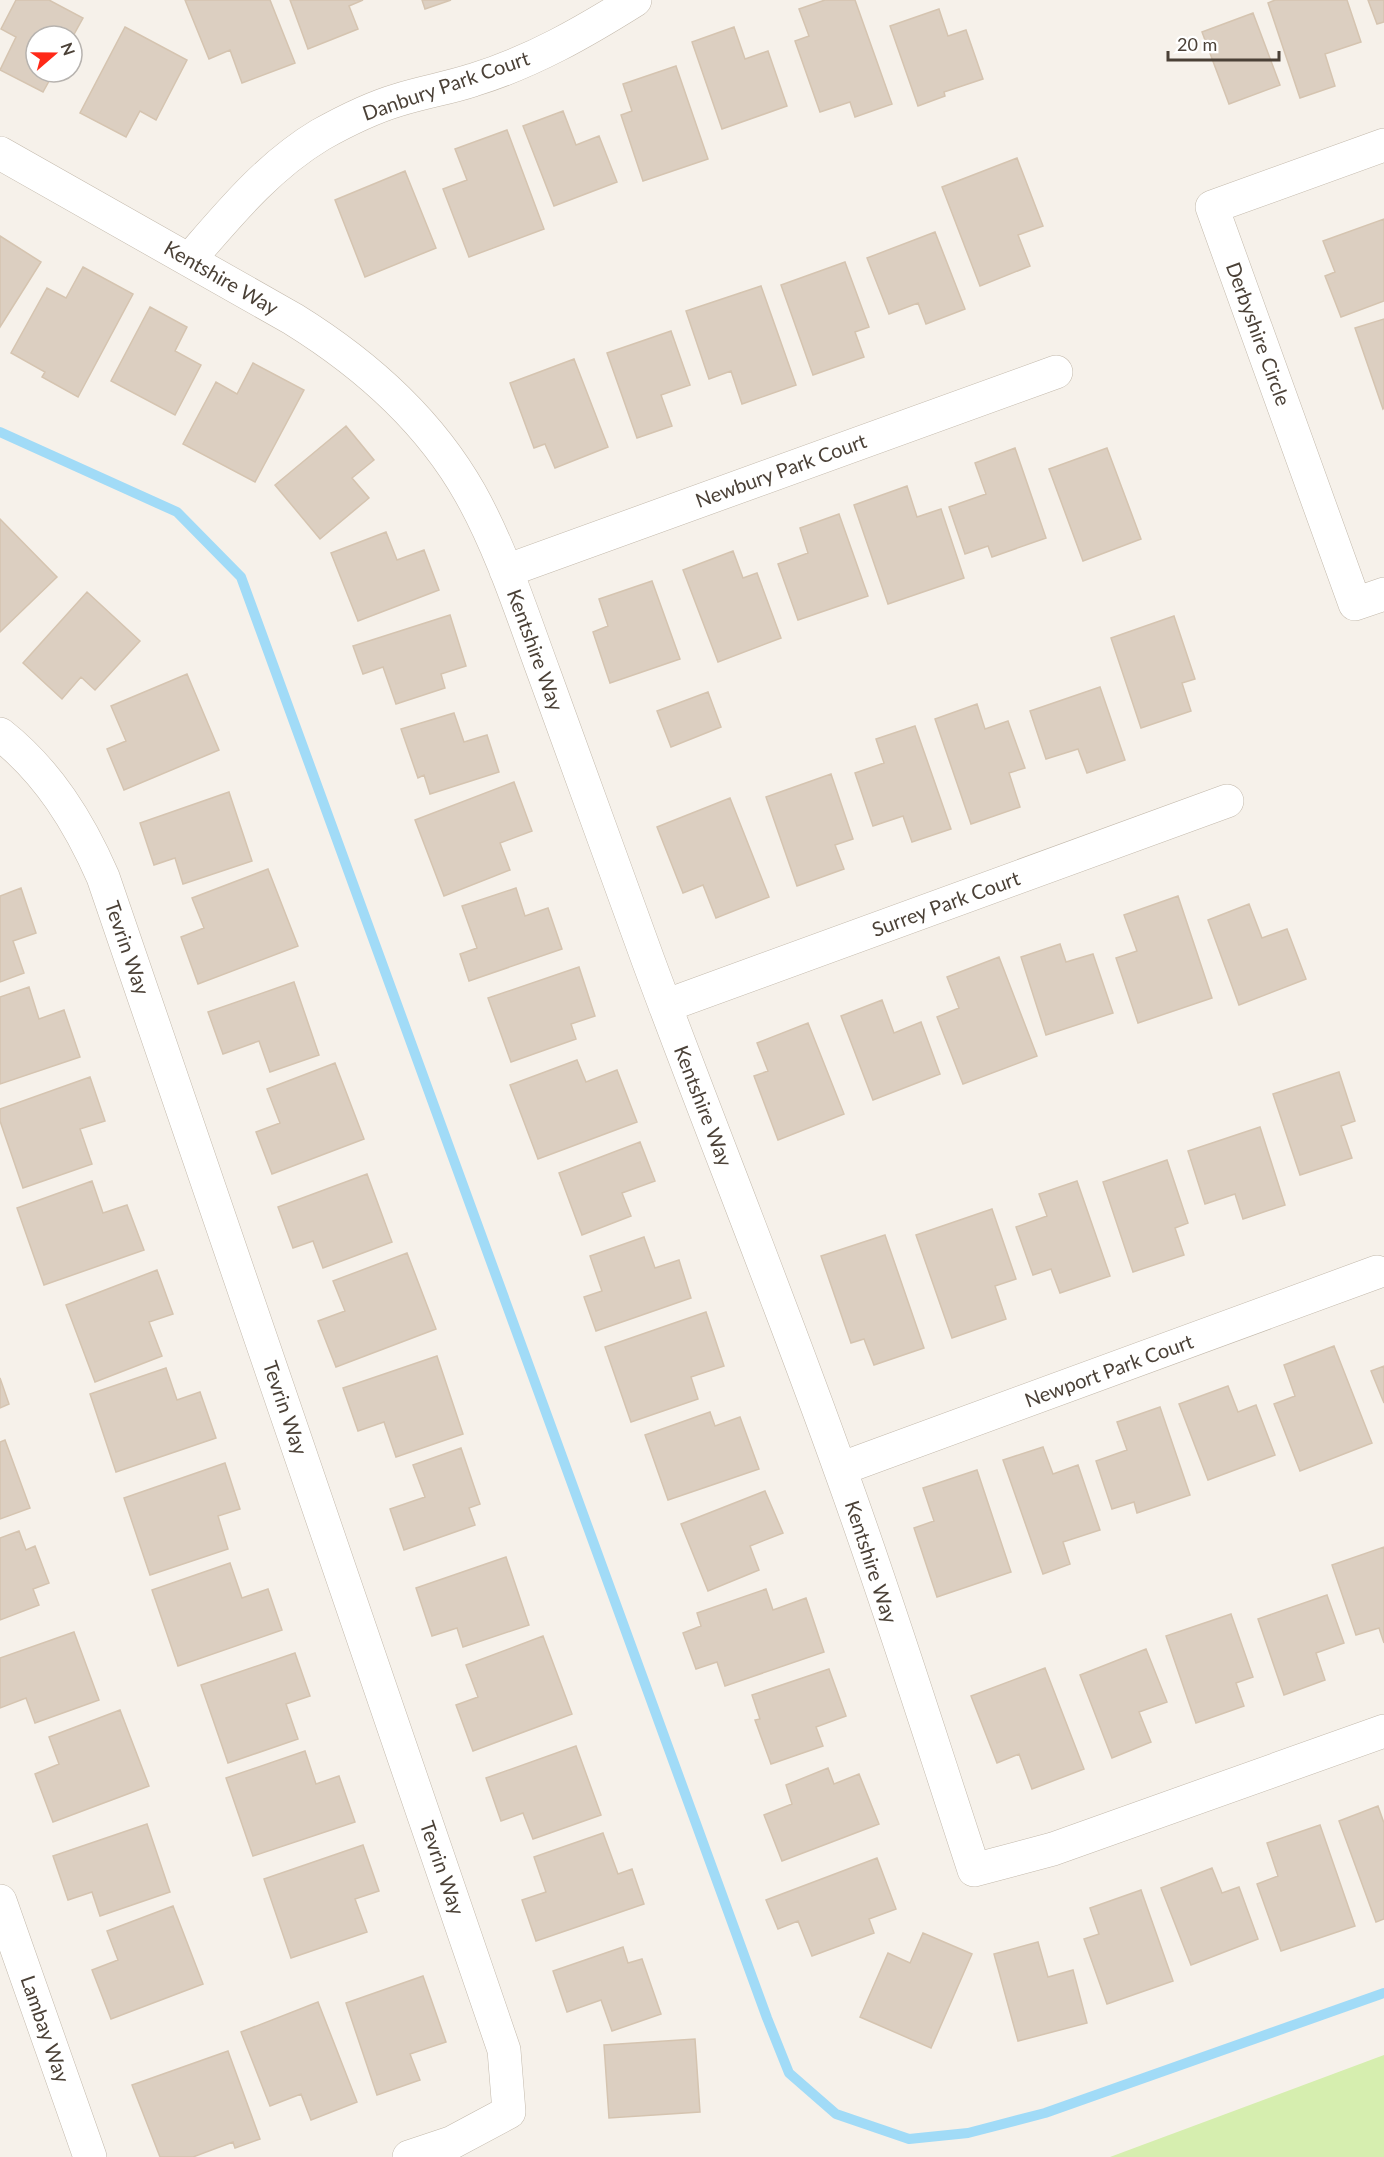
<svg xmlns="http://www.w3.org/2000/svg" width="1384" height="2157" font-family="Lato,sans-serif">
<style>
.green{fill:#d6eeaf}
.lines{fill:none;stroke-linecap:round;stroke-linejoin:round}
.stream{stroke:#a1dbf7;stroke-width:10}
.building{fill:#dccfc1;stroke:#d5c4b0;stroke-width:1.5}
.minor-casing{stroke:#c3b9ab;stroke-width:34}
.minor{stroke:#fff;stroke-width:33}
.labels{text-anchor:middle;stroke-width:4.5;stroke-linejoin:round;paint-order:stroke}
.street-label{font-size:20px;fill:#4b4137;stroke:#fff}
</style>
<rect width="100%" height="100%" fill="#f6f1ea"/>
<path class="green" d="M 1384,2055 L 1384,2157 L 1110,2157 Z"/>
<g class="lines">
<path class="stream" d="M 0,432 L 177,512 L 241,577 L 767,2018 L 789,2073 L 836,2114 L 909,2139 L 968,2133 L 1045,2113 L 1384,1993"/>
</g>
<path class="building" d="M 16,0 L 49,0 L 83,18 L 72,38 L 72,36 L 36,36 L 36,72 L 54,72 L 43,92 L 0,70 L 16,37 L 1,29 Z
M 185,0 L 270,0 L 295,63 L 242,83 L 230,50 L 209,59 Z
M 290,0 L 363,0 L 349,6 L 358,29 L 308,49 Z
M 422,0 L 451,0 L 425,9 Z
M 825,0 L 855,0 L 892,104 L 855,117 L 850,102 L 820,112 L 795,41 L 809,36 L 799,9 Z
M 1275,0 L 1347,0 L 1361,42 L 1325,54 L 1335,86 L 1300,98 L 1268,3 Z
M 1368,0 L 1384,0 L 1384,22 L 1377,24 Z
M 939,9 L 948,36 L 966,30 L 983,79 L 944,92 L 945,96 L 918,106 L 890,26 Z
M 1253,13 L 1280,85 L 1229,104 L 1202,32 Z
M 125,27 L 187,60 L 156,120 L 140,111 L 126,137 L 80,113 Z
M 734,27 L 745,59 L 768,51 L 787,106 L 722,129 L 692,42 Z
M 676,66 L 708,159 L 643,181 L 621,115 L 632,111 L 623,84 Z
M 563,111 L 576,145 L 599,136 L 617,182 L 554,206 L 523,126 Z
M 507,130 L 544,229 L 469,257 L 443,189 L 467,180 L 455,149 Z
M 1017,158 L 1043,226 L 1018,235 L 1030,266 L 980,286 L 942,187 Z
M 405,171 L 436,248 L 365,277 L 335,200 Z
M 1384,219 L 1384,301 L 1341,317 L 1325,276 L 1335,272 L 1323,241 Z
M 935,232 L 965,309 L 926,324 L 918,303 L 889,314 L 867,258 Z
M 0,236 L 41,262 L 0,327 Z
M 845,262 L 869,327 L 855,332 L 864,357 L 813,375 L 781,285 Z
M 83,267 L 133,294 L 78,397 L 42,377 L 45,372 L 11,353 L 47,288 L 66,298 Z
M 761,286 L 796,385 L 742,404 L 731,371 L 709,379 L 686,311 Z
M 150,307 L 187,327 L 175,351 L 201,365 L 175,415 L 111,381 Z
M 1384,319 L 1384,408 L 1383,409 L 1355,328 Z
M 671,331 L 690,385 L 661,395 L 672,426 L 637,438 L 607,353 Z
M 574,359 L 608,447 L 555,468 L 545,444 L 534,448 L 510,383 Z
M 253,363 L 304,390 L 255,482 L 183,444 L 216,382 L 237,394 Z
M 346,426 L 374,460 L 352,478 L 369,498 L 320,539 L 275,485 Z
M 1015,448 L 1046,538 L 992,557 L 988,546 L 965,554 L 949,507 L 986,494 L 975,463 Z
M 1107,448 L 1141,539 L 1083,561 L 1049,469 Z
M 907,486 L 917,517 L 941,509 L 964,578 L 888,604 L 854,505 Z
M 839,514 L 868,596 L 798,620 L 778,564 L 808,553 L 800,528 Z
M 0,519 L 57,577 L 0,632 Z
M 386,532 L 397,560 L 424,550 L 439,590 L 358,621 L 331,553 Z
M 733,551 L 743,578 L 757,573 L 781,638 L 718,662 L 683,570 Z
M 652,581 L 680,659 L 610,683 L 593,632 L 608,626 L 599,599 Z
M 87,592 L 140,641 L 95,690 L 81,677 L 62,699 L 23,663 Z
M 450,615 L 466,666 L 441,674 L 445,688 L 396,704 L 383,667 L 363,674 L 353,646 Z
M 1174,616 L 1195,679 L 1182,683 L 1191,711 L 1141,728 L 1111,638 Z
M 187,674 L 219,750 L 124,790 L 107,749 L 126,741 L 111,706 Z
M 1100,687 L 1125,760 L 1087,773 L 1078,749 L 1046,759 L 1030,711 Z
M 708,692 L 721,727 L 671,747 L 657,711 Z
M 977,704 L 985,729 L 1008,721 L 1025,768 L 1009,773 L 1020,807 L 971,824 L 935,719 Z
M 454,713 L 464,742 L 487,735 L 499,772 L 430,794 L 424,775 L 418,778 L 401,729 Z
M 915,726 L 951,829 L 912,842 L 903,816 L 873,826 L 855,773 L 884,763 L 876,739 Z
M 831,774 L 853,839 L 835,845 L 844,869 L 797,886 L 766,797 Z
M 514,782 L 532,831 L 500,843 L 510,870 L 444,896 L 415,820 Z
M 229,792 L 252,861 L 183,884 L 175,858 L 154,865 L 140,823 Z
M 730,798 L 769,897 L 716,918 L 703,885 L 683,893 L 657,827 Z
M 268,869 L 298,946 L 198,984 L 181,937 L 204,928 L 192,898 Z
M 21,888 L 36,933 L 13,941 L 24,973 L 0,982 L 0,896 Z
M 516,888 L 525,916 L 548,908 L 562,949 L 469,981 L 460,954 L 477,948 L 462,906 Z
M 1178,896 L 1212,998 L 1138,1023 L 1116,958 L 1137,951 L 1124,915 Z
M 1249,904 L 1262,938 L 1287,929 L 1306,979 L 1239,1005 L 1208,920 Z
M 1060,944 L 1066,962 L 1093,954 L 1113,1013 L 1046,1035 L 1021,957 Z
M 999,957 L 1037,1056 L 963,1084 L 937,1017 L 959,1008 L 947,977 Z
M 579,967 L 595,1016 L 571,1024 L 576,1039 L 511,1062 L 488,998 Z
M 294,982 L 319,1055 L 270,1072 L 259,1041 L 223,1054 L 208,1012 Z
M 29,987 L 39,1019 L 64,1010 L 80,1057 L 0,1084 L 0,997 Z
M 882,1000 L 894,1033 L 921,1022 L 940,1074 L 873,1100 L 841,1016 Z
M 808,1023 L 844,1114 L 778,1140 L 754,1076 L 768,1071 L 757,1043 Z
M 577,1060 L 586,1082 L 617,1070 L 637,1122 L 538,1159 L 510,1085 Z
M 335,1063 L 364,1139 L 272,1174 L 256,1132 L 280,1123 L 267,1089 Z
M 1339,1072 L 1355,1121 L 1341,1126 L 1352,1158 L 1300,1175 L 1273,1094 Z
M 90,1077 L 105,1121 L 80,1129 L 92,1164 L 23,1188 L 0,1121 L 0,1109 Z
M 1260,1127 L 1285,1205 L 1243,1219 L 1235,1194 L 1205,1204 L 1188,1151 Z
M 640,1142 L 655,1181 L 622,1193 L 631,1216 L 582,1235 L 559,1173 Z
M 1167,1160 L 1188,1223 L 1175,1228 L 1184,1255 L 1133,1272 L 1103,1182 Z
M 367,1174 L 392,1242 L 323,1268 L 313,1241 L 293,1248 L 278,1207 Z
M 92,1181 L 103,1213 L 127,1205 L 144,1250 L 44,1285 L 17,1208 Z
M 1077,1181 L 1110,1276 L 1060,1293 L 1051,1269 L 1033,1275 L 1016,1227 L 1047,1216 L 1039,1194 Z
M 992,1209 L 1016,1279 L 995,1286 L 1006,1319 L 952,1338 L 916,1235 Z
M 885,1235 L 924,1348 L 874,1365 L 864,1339 L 851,1343 L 821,1256 Z
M 644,1237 L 655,1268 L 679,1260 L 691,1298 L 596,1331 L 584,1297 L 602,1291 L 590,1256 Z
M 407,1253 L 436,1329 L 336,1367 L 318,1321 L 345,1311 L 333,1281 Z
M 157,1270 L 173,1314 L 149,1322 L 162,1356 L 95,1382 L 66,1305 Z
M 706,1312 L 724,1366 L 691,1377 L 698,1399 L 631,1422 L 605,1347 Z
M 1334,1346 L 1372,1443 L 1300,1471 L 1274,1404 L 1295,1396 L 1284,1365 Z
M 437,1356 L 463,1434 L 396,1457 L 384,1422 L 358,1431 L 343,1388 Z
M 1384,1366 L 1384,1403 L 1371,1371 Z
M 166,1368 L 177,1400 L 200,1392 L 216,1438 L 116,1472 L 90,1394 Z
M 0,1378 L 9,1404 L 0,1408 Z
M 1228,1386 L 1238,1412 L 1256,1405 L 1275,1455 L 1208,1480 L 1179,1404 Z
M 1160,1407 L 1190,1495 L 1137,1513 L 1134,1502 L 1112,1509 L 1096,1461 L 1127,1450 L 1117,1422 Z
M 710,1412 L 715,1426 L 740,1417 L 759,1469 L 668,1500 L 645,1435 Z
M 5,1440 L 30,1508 L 0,1519 L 0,1442 Z
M 1043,1447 L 1053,1474 L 1078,1465 L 1100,1530 L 1063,1542 L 1070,1564 L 1043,1574 L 1003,1460 Z
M 461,1448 L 480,1504 L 469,1508 L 475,1525 L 404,1550 L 390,1509 L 425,1497 L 413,1465 Z
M 225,1463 L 240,1509 L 218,1516 L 228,1549 L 150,1575 L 124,1498 Z
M 977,1470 L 1011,1572 L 937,1597 L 914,1528 L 934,1521 L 923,1488 Z
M 765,1491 L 783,1533 L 750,1546 L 759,1570 L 708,1591 L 681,1524 Z
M 19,1531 L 26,1550 L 35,1546 L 49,1583 L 33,1589 L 39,1605 L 0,1620 L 0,1538 Z
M 1384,1547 L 1384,1643 L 1379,1628 L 1356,1635 L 1332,1565 Z
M 506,1557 L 529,1625 L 463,1647 L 457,1628 L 432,1636 L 416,1588 Z
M 230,1563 L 242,1598 L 268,1589 L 282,1630 L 178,1666 L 152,1590 Z
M 766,1589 L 773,1610 L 806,1598 L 824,1652 L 725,1686 L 717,1662 L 696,1669 L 683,1633 L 701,1626 L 697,1613 Z
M 1327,1595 L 1344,1643 L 1316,1653 L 1325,1680 L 1284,1695 L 1258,1619 Z
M 1231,1614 L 1253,1677 L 1236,1683 L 1244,1706 L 1196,1723 L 1166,1636 Z
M 74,1632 L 99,1700 L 35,1723 L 26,1698 L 0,1708 L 0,1658 Z
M 543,1636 L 572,1714 L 473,1751 L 456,1705 L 478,1697 L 466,1665 Z
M 1146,1649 L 1167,1702 L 1139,1712 L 1151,1742 L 1112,1758 L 1080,1675 Z
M 295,1653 L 310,1696 L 286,1704 L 298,1739 L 228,1763 L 201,1685 Z
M 1045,1668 L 1084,1769 L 1032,1789 L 1019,1754 L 997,1763 L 971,1696 Z
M 829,1669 L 846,1716 L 816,1727 L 823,1746 L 771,1764 L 755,1720 L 760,1719 L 752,1695 Z
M 120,1710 L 149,1786 L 53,1822 L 35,1774 L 59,1764 L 49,1737 Z
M 576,1746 L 601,1815 L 533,1839 L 523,1813 L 501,1821 L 486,1778 Z
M 305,1751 L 316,1784 L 339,1776 L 355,1822 L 253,1856 L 226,1778 Z
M 828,1768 L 834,1784 L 859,1774 L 879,1824 L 782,1861 L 764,1815 L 792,1804 L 786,1785 Z
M 1378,1806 L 1384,1823 L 1384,1919 L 1376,1922 L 1339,1821 Z
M 147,1824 L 170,1892 L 100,1916 L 92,1892 L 68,1900 L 53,1856 Z
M 1320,1825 L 1355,1926 L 1281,1951 L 1257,1884 L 1278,1876 L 1267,1843 Z
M 603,1833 L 618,1874 L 632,1869 L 644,1904 L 536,1941 L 522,1900 L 546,1892 L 534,1857 Z
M 363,1845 L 379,1891 L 355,1899 L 367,1932 L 291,1958 L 264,1879 Z
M 877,1858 L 896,1909 L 869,1919 L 874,1933 L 812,1956 L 798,1921 L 778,1929 L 766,1900 Z
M 1212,1868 L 1222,1893 L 1239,1887 L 1258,1939 L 1191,1965 L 1161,1888 Z
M 1141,1890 L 1173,1981 L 1107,2004 L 1084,1939 L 1099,1934 L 1090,1908 Z
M 173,1906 L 203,1984 L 111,2019 L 92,1970 L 118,1960 L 107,1931 Z
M 923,1933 L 972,1954 L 931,2048 L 860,2017 L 888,1953 L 910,1963 Z
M 1038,1942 L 1048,1977 L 1073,1970 L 1087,2023 L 1018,2041 L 994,1954 Z
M 623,1947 L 628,1963 L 642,1959 L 661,2014 L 612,2031 L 601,2000 L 567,2012 L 553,1971 Z
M 423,1976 L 446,2042 L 410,2054 L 420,2080 L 377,2095 L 346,2003 Z
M 318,2002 L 357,2102 L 311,2120 L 301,2094 L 270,2106 L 241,2032 Z
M 695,2039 L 700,2112 L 609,2118 L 604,2045 Z
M 228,2051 L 260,2139 L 235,2148 L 233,2142 L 193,2157 L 160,2157 L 132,2085 Z"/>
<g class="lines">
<g class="minor-casing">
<path id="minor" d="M 1384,145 L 1212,207 L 1355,604 L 1384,594
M 0,153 L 293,319 C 364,363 428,419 470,493 C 502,550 522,614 545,676 C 579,771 614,865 648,960 C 711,1130 779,1298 840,1469 C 888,1601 930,1736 974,1870 L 1053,1849 L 1384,1731
M 189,260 C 229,214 267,167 320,135 C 345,121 371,108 398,100 C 423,92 449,88 473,80 C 532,62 584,32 635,0
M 506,571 L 1056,372
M 0,734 C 48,772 79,822 103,877 L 504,2050 L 509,2112 L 451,2143 L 409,2157
M 665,1006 L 1227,801
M 840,1469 L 1377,1272
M 0,1901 L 90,2157"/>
</g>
<use href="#minor" class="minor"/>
</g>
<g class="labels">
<g class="street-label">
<text transform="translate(446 86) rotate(-19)" y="7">Danbury Park Court</text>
<text transform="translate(221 278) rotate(30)" y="7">Kentshire Way</text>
<text transform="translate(1258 334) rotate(70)" y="7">Derbyshire Circle</text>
<text transform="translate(781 471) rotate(-20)" y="7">Newbury Park Court</text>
<text transform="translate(535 650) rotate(70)" y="7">Kentshire Way</text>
<text transform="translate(946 904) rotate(-20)" y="7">Surrey Park Court</text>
<text transform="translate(127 948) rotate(71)" y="7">Tevrin Way</text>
<text transform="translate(703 1106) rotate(69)" y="7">Kentshire Way</text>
<text transform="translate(1109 1371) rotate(-20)" y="7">Newport Park Court</text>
<text transform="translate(285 1408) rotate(71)" y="7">Tevrin Way</text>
<text transform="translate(871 1562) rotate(72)" y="7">Kentshire Way</text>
<text transform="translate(442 1868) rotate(71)" y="7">Tevrin Way</text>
<text transform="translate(45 2029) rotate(71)" y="7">Lambay Way</text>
</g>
</g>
<g transform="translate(54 54) rotate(70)"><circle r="28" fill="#ffffff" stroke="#b7b3af" stroke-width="1.5"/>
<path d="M0-4.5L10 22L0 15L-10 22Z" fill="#ff2918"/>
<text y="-9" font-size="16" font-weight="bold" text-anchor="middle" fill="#4b4137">N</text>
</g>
<path d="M1168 51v9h111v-9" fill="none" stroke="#4b4137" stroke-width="3"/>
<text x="1177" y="51" font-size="18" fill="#4b4137" stroke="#ffffff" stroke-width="4.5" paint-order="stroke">20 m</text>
</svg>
